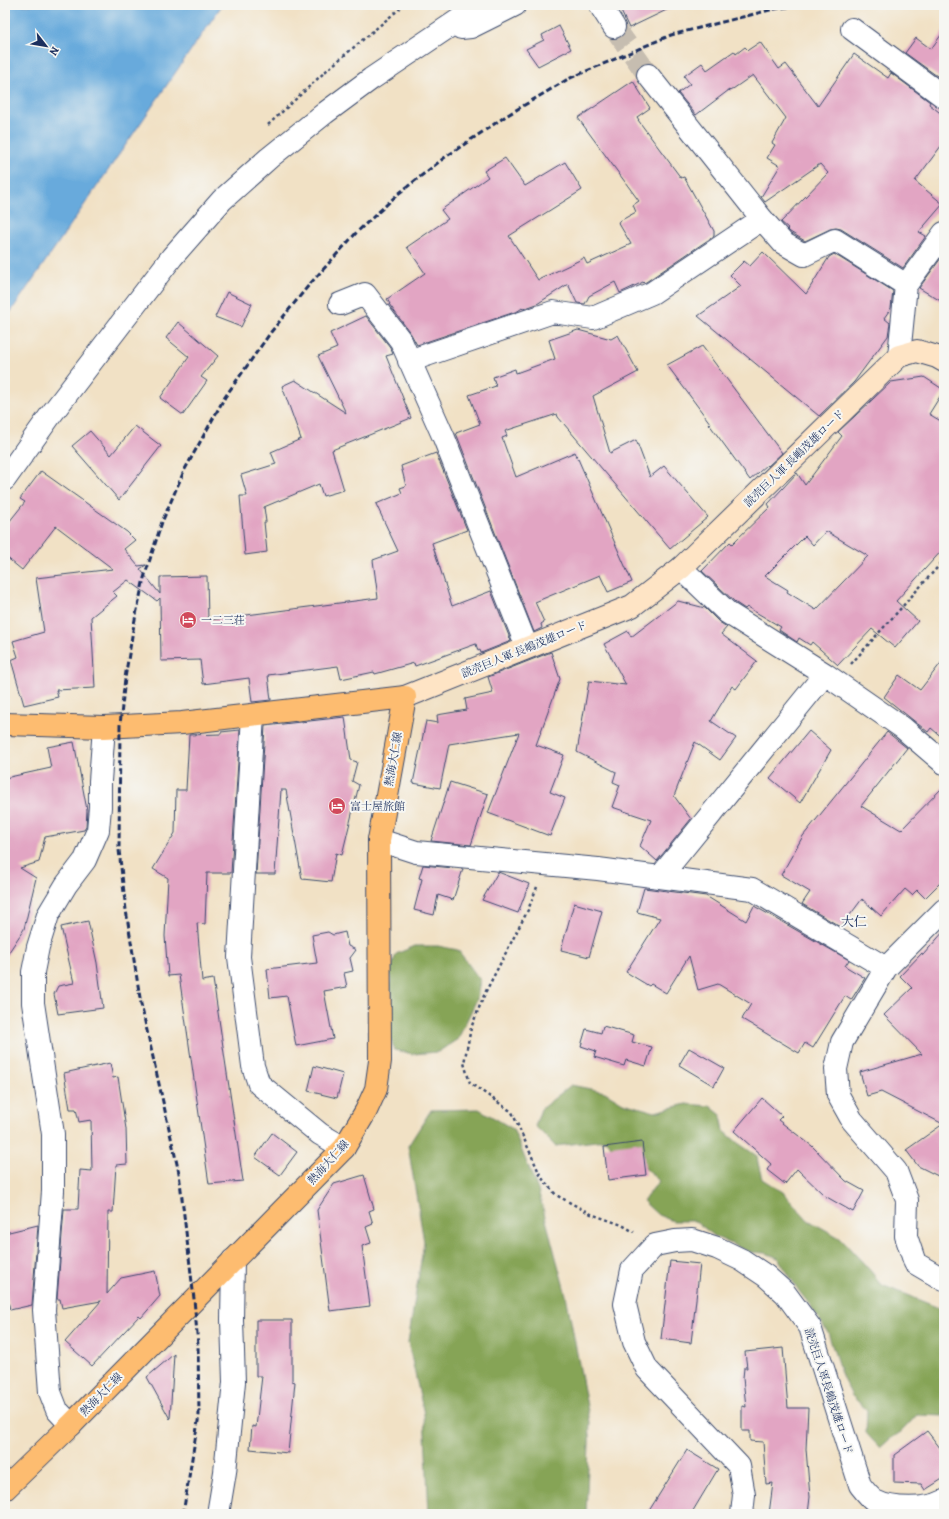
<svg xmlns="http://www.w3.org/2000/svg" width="949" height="1519" font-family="Alegreya,'Noto Serif JP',serif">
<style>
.forest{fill:#86a457;stroke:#506a5a}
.water{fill:#68aadc;stroke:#426c9d}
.building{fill:#e2a5c3;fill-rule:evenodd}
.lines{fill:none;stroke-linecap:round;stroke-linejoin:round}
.minor-tunnel{stroke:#c6bdb0;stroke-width:22;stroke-dasharray:22 11;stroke-linecap:butt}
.minor-casing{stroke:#3b4a6d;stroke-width:24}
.secondary-casing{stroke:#3b4a6d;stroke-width:24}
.primary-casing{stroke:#3b4a6d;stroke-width:24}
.path{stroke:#3b4a6d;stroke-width:2.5;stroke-dasharray:3 3;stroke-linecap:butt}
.minor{stroke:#fff;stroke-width:22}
.secondary{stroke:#fee4c5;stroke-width:22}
.primary{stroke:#fdbc6f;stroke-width:22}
.rail{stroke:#1b2f5e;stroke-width:3;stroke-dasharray:6 3;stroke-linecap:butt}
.labels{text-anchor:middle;stroke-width:4;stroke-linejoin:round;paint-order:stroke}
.street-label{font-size:11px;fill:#1b2f5e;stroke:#f6f6f2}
.poi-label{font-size:11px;fill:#1b2f5e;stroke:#f6f6f2;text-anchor:start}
.quarter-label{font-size:13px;fill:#1b2f5e;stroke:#f6f6f2}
</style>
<rect width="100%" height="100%" fill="#f6f6f2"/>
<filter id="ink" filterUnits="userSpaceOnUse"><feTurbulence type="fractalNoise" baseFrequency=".025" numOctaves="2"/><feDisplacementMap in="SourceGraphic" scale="8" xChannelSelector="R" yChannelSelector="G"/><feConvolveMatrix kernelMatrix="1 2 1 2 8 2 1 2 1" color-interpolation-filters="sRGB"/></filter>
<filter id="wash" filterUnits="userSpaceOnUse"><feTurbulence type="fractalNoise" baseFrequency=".012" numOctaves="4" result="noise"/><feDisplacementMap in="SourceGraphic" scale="16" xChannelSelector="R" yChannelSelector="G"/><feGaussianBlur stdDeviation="0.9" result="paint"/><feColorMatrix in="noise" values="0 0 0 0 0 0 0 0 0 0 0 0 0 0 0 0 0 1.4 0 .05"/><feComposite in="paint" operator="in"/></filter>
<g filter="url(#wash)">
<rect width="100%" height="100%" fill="#f1e1c5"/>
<path class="forest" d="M 415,946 L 438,946 L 458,950 L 480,980 L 477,999 L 458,1039 L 438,1052 L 413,1054 L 394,1050 L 390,1035 L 392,1011 L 390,972 L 396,954 Z
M 571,1085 L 605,1092 L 623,1103 L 655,1112 L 686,1104 L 710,1106 L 721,1115 L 724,1131 L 738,1143 L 757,1156 L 758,1163 L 762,1179 L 783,1192 L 808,1220 L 840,1238 L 869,1269 L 882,1285 L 944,1310 L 944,1416 L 917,1415 L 901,1432 L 890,1439 L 880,1448 L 866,1433 L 867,1410 L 852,1396 L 842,1376 L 828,1333 L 810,1305 L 799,1291 L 778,1258 L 766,1253 L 750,1252 L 716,1237 L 695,1221 L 673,1221 L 658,1215 L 643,1201 L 659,1181 L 644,1167 L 622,1156 L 605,1140 L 555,1146 L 535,1126 L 541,1109 Z
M 479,1109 L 513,1129 L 538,1190 L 566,1295 L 590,1422 L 586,1514 L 429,1514 L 424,1414 L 408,1342 L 424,1242 L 408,1146 L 431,1110 Z"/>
<path class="water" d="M 5,5 L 222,5 L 5,320 Z"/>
<g id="blocks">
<path class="building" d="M 618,5 L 677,5 L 629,28 Z
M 559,26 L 571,49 L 538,66 L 526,49 L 544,40 L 542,35 Z
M 944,31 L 944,81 L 905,53 L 916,38 L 931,49 Z
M 760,42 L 779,69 L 786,64 L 818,106 L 854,54 L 888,78 L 891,73 L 930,102 L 929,104 L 944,116 L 944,142 L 915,181 L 943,204 L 919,232 L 926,236 L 903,268 L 841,229 L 836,228 L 830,229 L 805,241 L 790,232 L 787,229 L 788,228 L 781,222 L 828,173 L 820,164 L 765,202 L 761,197 L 780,166 L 767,158 L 775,145 L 772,143 L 786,118 L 753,75 L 730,91 L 729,90 L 696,115 L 678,93 L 690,84 L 684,76 L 702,63 L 707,70 L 734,51 L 736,54 L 745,47 L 748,50 Z
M 633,81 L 650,108 L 637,117 L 639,120 L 638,120 L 681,178 L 684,177 L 714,231 L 714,236 L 646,282 L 644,283 L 643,282 L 620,293 L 615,282 L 589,296 L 585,304 L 577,303 L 568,284 L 537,304 L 523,309 L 522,308 L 518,311 L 417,345 L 411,334 L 389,304 L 390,304 L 387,299 L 425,273 L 407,247 L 448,219 L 441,210 L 488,177 L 484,171 L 505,158 L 525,186 L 565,162 L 582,190 L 509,236 L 538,280 L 584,258 L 587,264 L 631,244 L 618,222 L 636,212 L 633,205 L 639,201 L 578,118 Z
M 763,252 L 806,294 L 829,257 L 834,254 L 893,291 L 891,308 L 884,318 L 890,323 L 888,336 L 854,382 L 819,416 L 698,316 L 741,286 L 730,275 L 744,261 L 750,266 Z
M 944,254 L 944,303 L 919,288 Z
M 227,292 L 252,304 L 241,327 L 215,317 Z
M 366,316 L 390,347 L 393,354 L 386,356 L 411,418 L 332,450 L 344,490 L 323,496 L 319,484 L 264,507 L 266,522 L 264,522 L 267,552 L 245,555 L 240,496 L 247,496 L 241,475 L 276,464 L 271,452 L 301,439 L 282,386 L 295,380 L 346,413 L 318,356 L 337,348 L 330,333 Z
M 178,322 L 218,356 L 201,377 L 207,381 L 183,415 L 160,398 L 189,357 L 166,338 Z
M 578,330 L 611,339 L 618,335 L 638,372 L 593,396 L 610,453 L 636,440 L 650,477 L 664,466 L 708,517 L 670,549 L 558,417 L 557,414 L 505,431 L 507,436 L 502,438 L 516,477 L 575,452 L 632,582 L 608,592 L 600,575 L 535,602 L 544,622 L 541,624 L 542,628 L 534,632 L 456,433 L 480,424 L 469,395 L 496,386 L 493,377 L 515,369 L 516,373 L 555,359 L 549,340 Z
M 702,346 L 782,453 L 768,466 L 767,465 L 750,480 L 709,424 L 710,423 L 667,365 Z
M 924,377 L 944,390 L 929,414 L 944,423 L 944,548 L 896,601 L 918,621 L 895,648 L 872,629 L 838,665 L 812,642 L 810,645 L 799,638 L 797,642 L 779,630 L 781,627 L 747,607 L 745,609 L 736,603 L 702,571 L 730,542 L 732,544 L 734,542 L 770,507 L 768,504 L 797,473 L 805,485 L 842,436 L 838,432 L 891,382 ZM 826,531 L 868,556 L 816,610 L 787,592 L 788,590 L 765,576 L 805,536 L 813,545 Z
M 135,426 L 161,446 L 119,500 L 72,446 L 90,431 L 111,455 Z
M 436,453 L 467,530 L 432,543 L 452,606 L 491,591 L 511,641 L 481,653 L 480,650 L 478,651 L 476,644 L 415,666 L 414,663 L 375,674 L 374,672 L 341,679 L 338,666 L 268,675 L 271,700 L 252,702 L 249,678 L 203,684 L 200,660 L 161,661 L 160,598 L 157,601 L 128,580 L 113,592 L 117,596 L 91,617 L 95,688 L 56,690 L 58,697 L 24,705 L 11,660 L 18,657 L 13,641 L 44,632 L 36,578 L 113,569 L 56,526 L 22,570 L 5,556 L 5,527 L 25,502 L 20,499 L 41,471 L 127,532 L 135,540 L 124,549 L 138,566 L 146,565 L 140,569 L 160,594 L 160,577 L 207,576 L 208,620 L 378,598 L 373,560 L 398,551 L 376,504 L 402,493 L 400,488 L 406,486 L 401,466 Z
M 678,601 L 705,608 L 719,622 L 727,627 L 721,634 L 757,661 L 736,689 L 732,686 L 711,721 L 736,738 L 720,760 L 695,742 L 674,796 L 691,819 L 657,861 L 640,846 L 651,820 L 612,807 L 620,785 L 613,782 L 616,772 L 577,752 L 589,681 L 626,685 L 604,644 L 628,631 L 631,637 Z
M 551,652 L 560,679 L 536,745 L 564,755 L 550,792 L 565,798 L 550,836 L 488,813 L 519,733 L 449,744 L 440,788 L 413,783 L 426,721 L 438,723 L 437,715 L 467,710 L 465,699 L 493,693 L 488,677 Z
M 944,659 L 944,739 L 931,728 L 928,732 L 884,697 L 899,675 L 920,690 Z
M 345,717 L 351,760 L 357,762 L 352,781 L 359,785 L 342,855 L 336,853 L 331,882 L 302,879 L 286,790 L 281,790 L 275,874 L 256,874 L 265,726 Z
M 240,730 L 231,873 L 207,873 L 205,924 L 197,923 L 202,981 L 213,979 L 243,1181 L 209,1184 L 179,975 L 168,976 L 165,936 L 168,878 L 153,869 L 175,833 L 176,790 L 186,790 L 189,735 L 221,734 L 221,732 Z
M 809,731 L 831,750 L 800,803 L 770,778 Z
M 887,732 L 907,748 L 861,806 L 901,830 L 944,786 L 944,879 L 925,898 L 917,890 L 912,895 L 905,889 L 881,916 L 862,899 L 841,927 L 802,904 L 810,892 L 781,875 L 803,836 Z
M 74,742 L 87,810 L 86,827 L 84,830 L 45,837 L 39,862 L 20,868 L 36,878 L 24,929 L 5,958 L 5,778 L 51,768 L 47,747 Z
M 450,782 L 488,794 L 471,845 L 431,841 Z
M 423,865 L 463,869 L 453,900 L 438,895 L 434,915 L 414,910 L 422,879 L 419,878 Z
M 498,872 L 529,884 L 518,913 L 482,900 Z
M 644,888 L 706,896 L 746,921 L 754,906 L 849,960 L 845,966 L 865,978 L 851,1000 L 845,996 L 813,1048 L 805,1043 L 799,1053 L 742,1019 L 751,1004 L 718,984 L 698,990 L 689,956 L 666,993 L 651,984 L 649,986 L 626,972 L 660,918 L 637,912 Z
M 574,903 L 602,911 L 589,957 L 561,950 Z
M 88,921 L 97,963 L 103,1008 L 58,1014 L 54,994 L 58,986 L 74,983 L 61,927 Z
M 944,931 L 944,1179 L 918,1166 L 906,1150 L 943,1124 L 881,1092 L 867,1096 L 860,1072 L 922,1054 L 884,1015 L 912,988 L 900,976 L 922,953 L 923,955 Z
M 328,932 L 333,935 L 345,932 L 348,946 L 356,950 L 350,958 L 353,971 L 344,973 L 347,987 L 324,991 L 333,1039 L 296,1046 L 287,996 L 270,998 L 267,969 L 317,963 L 312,935 Z
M 603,1026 L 634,1035 L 632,1042 L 652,1047 L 646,1066 L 626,1060 L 624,1066 L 594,1057 L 596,1051 L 581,1046 L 586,1029 L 601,1033 Z
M 689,1048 L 724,1068 L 714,1086 L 679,1065 Z
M 110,1063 L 113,1078 L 118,1077 L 126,1129 L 127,1164 L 116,1165 L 113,1212 L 108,1212 L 107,1294 L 121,1278 L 155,1271 L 160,1296 L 141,1318 L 139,1316 L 92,1366 L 65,1342 L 101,1301 L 62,1308 L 60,1299 L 57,1299 L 64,1209 L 78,1209 L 80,1170 L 92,1171 L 91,1120 L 79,1122 L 76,1109 L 70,1109 L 64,1073 Z
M 314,1066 L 343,1074 L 337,1098 L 308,1091 Z
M 762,1098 L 782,1116 L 778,1120 L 812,1146 L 846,1181 L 864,1191 L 853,1212 L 825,1196 L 797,1169 L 785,1184 L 767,1170 L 771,1164 L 734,1131 Z
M 272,1133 L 297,1152 L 280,1175 L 255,1157 Z
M 642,1142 L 646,1175 L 608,1180 L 604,1147 Z
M 364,1175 L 374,1209 L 369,1211 L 373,1224 L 366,1227 L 371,1243 L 362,1246 L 370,1306 L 330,1311 L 317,1210 L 334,1184 Z
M 38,1225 L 32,1305 L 10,1310 L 5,1286 L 5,1233 Z
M 670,1261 L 700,1264 L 691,1343 L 661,1339 Z
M 256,1320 L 292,1320 L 292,1381 L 295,1382 L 288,1453 L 250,1449 L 252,1426 L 256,1427 L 262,1376 L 256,1376 Z
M 783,1348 L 788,1408 L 808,1408 L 806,1449 L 810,1497 L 808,1514 L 769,1514 L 773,1483 L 766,1484 L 763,1442 L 750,1441 L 750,1431 L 742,1431 L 742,1406 L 746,1407 L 743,1378 L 744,1368 L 747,1368 L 745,1352 Z
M 174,1354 L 170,1419 L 147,1377 Z
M 927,1431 L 944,1453 L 944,1478 L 925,1490 L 921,1484 L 894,1483 L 894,1455 Z
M 687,1450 L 718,1469 L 691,1514 L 647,1514 Z"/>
</g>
</g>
<g filter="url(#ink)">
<use href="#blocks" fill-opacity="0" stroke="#3b4a6d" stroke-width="1"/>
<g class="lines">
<path class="minor-tunnel" d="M 614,27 L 648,75"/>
<g class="minor-casing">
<path id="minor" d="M 600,5 L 614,27
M 461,28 L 471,27 L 515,5
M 852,29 L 944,97
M 648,75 L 762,219 L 783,243 L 804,255 L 835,240 L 906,285 L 899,356
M 906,285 L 944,233
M 340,304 L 365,294 L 401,341 L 444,438 L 527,647
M 409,361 L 553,312 L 593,318 L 652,293 L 762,219
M 5,479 L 50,416 L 172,257 L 222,200 L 269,158 L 325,113 L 371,79 L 481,5
M 681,568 L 728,613 L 825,674 L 903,728 L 944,763
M 253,715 L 239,957 L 253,1066 L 259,1084 L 320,1134 L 344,1148
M 379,840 L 416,852 L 598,869 L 752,889 L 886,968
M 660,877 L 825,674
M 944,910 L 886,968 L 842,1042 L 836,1069 L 838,1095 L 852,1120 L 896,1171 L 907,1200 L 906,1236 L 915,1263 L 944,1280
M 71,1425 L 57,1410 L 50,1392 L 44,1310 L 53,1191 L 53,1134 L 33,1003 L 33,972 L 38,947 L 48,915 L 66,885 L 85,860 L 98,830 L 100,807 L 100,781 L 104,727
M 218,1514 L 225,1472 L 234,1382 L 232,1320 L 233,1260
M 742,1514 L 744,1495 L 739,1466 L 647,1369 L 634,1342 L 625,1304 L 632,1270 L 655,1245 L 675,1241 L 692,1240 L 717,1248 L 742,1260 L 766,1276 L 785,1293 L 810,1327 L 860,1485 C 864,1490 869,1497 875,1501 C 892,1510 927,1510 944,1501"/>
</g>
<g class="secondary-casing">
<path id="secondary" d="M 405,697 L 632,606 L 681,568 L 899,356 L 917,351 L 937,357 L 944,361"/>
</g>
<g class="primary-casing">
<path id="primary" d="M 5,724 L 104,727 L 182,723 L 405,697 L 379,840 L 380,1061 L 376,1089 L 366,1111 L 344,1148 L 71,1425 L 5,1489"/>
</g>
<path class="path" d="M 268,125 L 327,70 L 404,5
M 851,664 L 944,560
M 537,887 L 528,910 L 485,993 L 471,1028 L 464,1063 L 470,1083 L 512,1112 L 541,1177 L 556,1195 L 591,1214 L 622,1225 L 634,1232"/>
<use href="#minor" class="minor"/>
<use href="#secondary" class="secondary"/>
<use href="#primary" class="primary"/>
<path class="rail" d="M 183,1514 L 199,1415 L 198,1345 L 194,1299 L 179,1173 L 141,1004 L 126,910 L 119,850 L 120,725 L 125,678 L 134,624 L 144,578 L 162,522 L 184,471 L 225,397 L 271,332 L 309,285 L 357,232 L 398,194 L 444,158 L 506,116 L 568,79 L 671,35 L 774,9 L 803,5"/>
</g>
</g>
<defs>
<g id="hotel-disc" transform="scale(0.9)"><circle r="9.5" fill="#d1495b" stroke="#f6f6f2"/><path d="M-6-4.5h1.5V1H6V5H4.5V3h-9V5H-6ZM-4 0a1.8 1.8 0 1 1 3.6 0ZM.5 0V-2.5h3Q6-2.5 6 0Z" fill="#fff"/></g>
</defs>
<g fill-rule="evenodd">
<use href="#hotel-disc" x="188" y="620"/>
<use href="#hotel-disc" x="337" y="806"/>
</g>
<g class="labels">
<g class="street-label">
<text transform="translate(794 458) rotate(-44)" y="4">読売巨人軍 長嶋茂雄ロード</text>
<text transform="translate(524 649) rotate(-22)" y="4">読売巨人軍 長嶋茂雄ロード</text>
<text transform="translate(393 759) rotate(-80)" y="4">熱海大仁線</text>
<text transform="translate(328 1162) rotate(-48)" y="4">熱海大仁線</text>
<text transform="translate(829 1391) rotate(72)" y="4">読売巨人軍長嶋茂雄ロード</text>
<text transform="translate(101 1394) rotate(-46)" y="4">熱海大仁線</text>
</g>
<g class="poi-label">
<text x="201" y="624">一二三荘</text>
<text x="350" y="810">富士屋旅館</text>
</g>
<g class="quarter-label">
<text x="854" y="926">大仁</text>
</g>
</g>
<rect width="949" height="1519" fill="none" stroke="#f6f6f2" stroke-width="20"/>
<g transform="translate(46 46) rotate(121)" stroke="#f6f6f2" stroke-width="3" paint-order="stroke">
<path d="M0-3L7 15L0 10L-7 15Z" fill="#1b2f5e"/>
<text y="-6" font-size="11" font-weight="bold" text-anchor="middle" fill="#1b2f5e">N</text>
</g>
</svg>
